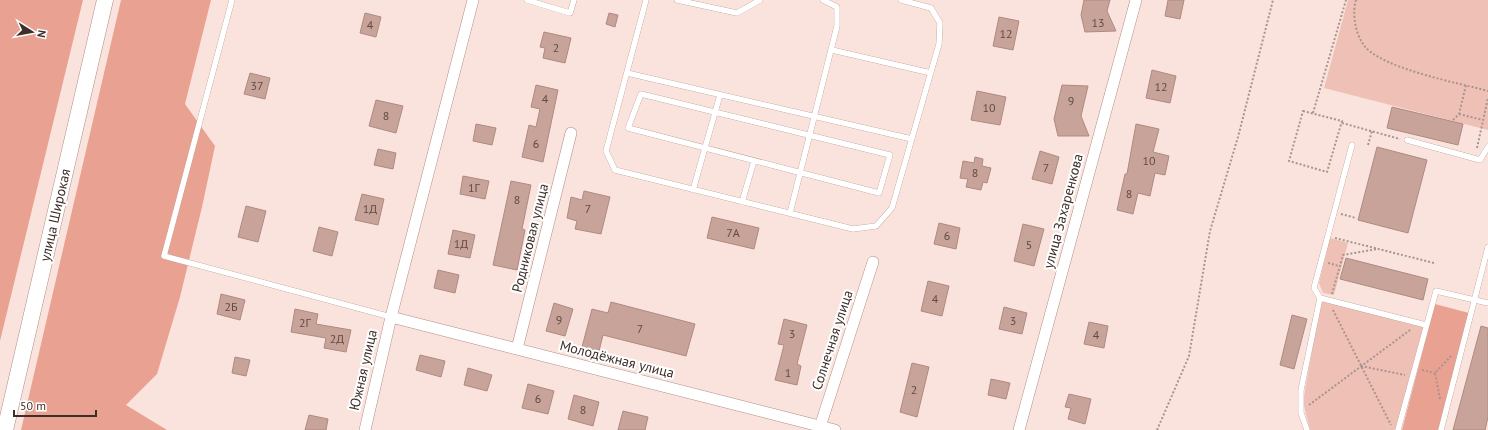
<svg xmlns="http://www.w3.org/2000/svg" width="1488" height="430" font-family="'PT Sans',sans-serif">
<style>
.green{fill:#efc1b6}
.forest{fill:#e9a291}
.building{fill:#c8a39a;stroke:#ae8a81}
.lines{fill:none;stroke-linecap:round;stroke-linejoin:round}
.lane-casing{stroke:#b08c83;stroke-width:6}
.street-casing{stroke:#b08c83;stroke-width:12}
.secondary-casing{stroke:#b08c83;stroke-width:17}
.path{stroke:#a8948f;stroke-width:2;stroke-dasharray:2 2;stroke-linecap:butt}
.lane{stroke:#fff;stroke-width:5.5}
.street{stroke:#fff;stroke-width:11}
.secondary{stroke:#fff;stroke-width:16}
.labels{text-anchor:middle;stroke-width:4;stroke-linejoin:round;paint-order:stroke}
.number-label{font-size:12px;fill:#604b46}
.street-label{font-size:14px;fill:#3d2e2a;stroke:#fff}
</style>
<rect width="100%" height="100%" fill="#fbe3dd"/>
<path class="green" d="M 1348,0 L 1488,0 L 1488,130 L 1324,88 Z
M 1330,238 L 1348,243 L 1334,295 L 1323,293 L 1319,283 Z
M 1321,299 L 1424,326 L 1396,430 L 1310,430 L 1303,402 Z"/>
<path class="forest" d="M 0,0 L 83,0 L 0,341 Z
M 121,0 L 211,0 L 185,104 L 215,146 L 202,207 L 180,297 L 157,374 L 126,405 L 167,430 L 21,430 Z
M 1435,304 L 1469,313 L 1438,430 L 1402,430 Z"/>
<path class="building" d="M 1084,0 L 1110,0 L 1107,11 L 1116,31 L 1085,32 L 1081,15 Z
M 1168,0 L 1184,0 L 1180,19 L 1165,16 Z
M 365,13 L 381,17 L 376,37 L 360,33 Z
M 609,13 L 618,15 L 615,27 L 606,24 Z
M 999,17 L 1019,21 L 1013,50 L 993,46 Z
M 544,32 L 571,38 L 565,63 L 543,58 L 545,48 L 540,47 Z
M 1152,70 L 1176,76 L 1170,103 L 1146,98 Z
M 250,73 L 270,78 L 265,99 L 244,94 Z
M 536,85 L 558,90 L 543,162 L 522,157 L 529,125 L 536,127 L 540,109 L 531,107 Z
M 1062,85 L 1088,86 L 1081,116 L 1089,136 L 1058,136 L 1054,119 Z
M 977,91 L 1006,97 L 1000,125 L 971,120 Z
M 376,100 L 403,106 L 396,133 L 369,126 Z
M 1392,107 L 1463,124 L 1458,145 L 1387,128 Z
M 476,124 L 496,128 L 492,145 L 473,141 Z
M 1136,124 L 1159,129 L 1153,152 L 1169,156 L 1165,175 L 1155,173 L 1150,196 L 1138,193 L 1133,214 L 1117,210 L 1125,174 L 1127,174 Z
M 1377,147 L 1427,160 L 1408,233 L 1358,220 Z
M 378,149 L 396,153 L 393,169 L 374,165 Z
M 1040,151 L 1059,157 L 1052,184 L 1032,179 Z
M 975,157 L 983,159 L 982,166 L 991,168 L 987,183 L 983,182 L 981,190 L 966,187 L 968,179 L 960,178 L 963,161 L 974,163 Z
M 463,176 L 489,181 L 485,199 L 460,194 Z
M 511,181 L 531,185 L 522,229 L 525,230 L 517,270 L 493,265 Z
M 584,191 L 610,197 L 601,234 L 575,229 L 577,221 L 567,218 L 571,197 L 582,200 Z
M 362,194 L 384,199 L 378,225 L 355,220 Z
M 246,206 L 266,211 L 258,242 L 238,237 Z
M 712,217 L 759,228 L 754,249 L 707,238 Z
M 939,223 L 960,228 L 956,249 L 934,244 Z
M 1023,224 L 1044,229 L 1034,266 L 1014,261 Z
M 319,227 L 338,232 L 332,256 L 313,251 Z
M 453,230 L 475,235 L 470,258 L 448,254 Z
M 1346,258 L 1428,279 L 1423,300 L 1340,279 Z
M 438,270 L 459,275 L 455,293 L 434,288 Z
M 928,281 L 949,286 L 942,316 L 921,311 Z
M 221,294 L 245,300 L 240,320 L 217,314 Z
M 611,302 L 695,324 L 686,356 L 603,335 L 599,351 L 582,347 L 592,309 L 608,313 Z
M 554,303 L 573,309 L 565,336 L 546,331 Z
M 1004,307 L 1027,313 L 1022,334 L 999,329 Z
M 295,309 L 318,314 L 316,324 L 351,330 L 346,352 L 324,348 L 326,338 L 291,332 Z
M 1292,315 L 1307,319 L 1294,369 L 1280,365 Z
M 784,319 L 807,325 L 797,364 L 801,366 L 797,385 L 775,380 L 784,345 L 778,344 Z
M 1089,322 L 1108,326 L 1104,348 L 1084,344 Z
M 1481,326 L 1488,328 L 1488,417 L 1485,430 L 1453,430 Z
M 420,355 L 445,361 L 441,377 L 416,370 Z
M 235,357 L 250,360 L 246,376 L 232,373 Z
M 912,363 L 929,367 L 917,417 L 900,412 Z
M 468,368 L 492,375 L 487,391 L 464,385 Z
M 991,379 L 1010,383 L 1006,399 L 988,395 Z
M 528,384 L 554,391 L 548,414 L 522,408 Z
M 1069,394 L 1091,399 L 1085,424 L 1068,419 L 1071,408 L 1065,407 Z
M 574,395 L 599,402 L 593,426 L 568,419 Z
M 623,411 L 648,417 L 645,430 L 618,430 Z
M 309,415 L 328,419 L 326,430 L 305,430 Z"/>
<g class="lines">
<g class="lane-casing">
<path id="lane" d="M 232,0 L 164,256 L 391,317
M 527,0 L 570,13 L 574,0
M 646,0 L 606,151 L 615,170 L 853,229 L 876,226 L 892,208 L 939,44 L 940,23 L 931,8 L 901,0
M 677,0 L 737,13 L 760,0
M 832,50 L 931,73
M 627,73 L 912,139
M 641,94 L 890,155 L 879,193 L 628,128 Z
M 1407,140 L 1480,160 L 1488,147
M 693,190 L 720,95
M 742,202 L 754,161
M 790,213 L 837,26 L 837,7 L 823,0
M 1320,298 L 1426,325
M 1307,430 L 1301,413 L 1301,390 L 1320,298 L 1314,288 L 1352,145
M 1398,430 L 1436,291 L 1488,303
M 1441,430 L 1488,247"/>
</g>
<g class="street-casing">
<path id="street" d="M 391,317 L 835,430
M 517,349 L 571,133
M 365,430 L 391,317 L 473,0
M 819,430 L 873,262
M 1019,430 L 1136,0"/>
</g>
<g class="secondary-casing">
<path id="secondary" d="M 5,430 L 105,0"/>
</g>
<path class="path" d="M 1356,0 C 1352,13 1355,32 1363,44 C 1378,68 1459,83 1488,91
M 1303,111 L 1342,121 L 1327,172 L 1289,161 Z
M 1313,113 L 1346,0
M 1459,114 L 1483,120
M 1453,120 L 1459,114 L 1466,85
M 1342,123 L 1400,139
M 1368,145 L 1372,131
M 1477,148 L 1488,98
M 1341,214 L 1356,218
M 1335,238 L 1434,263
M 1328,263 L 1339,266
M 1332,294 L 1343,255 L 1377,249
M 1333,310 L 1391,425
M 1361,366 L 1405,375
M 1422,370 L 1435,373
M 1440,399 L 1435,373 L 1451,356
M 1309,405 L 1410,330
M 1157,430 L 1189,356 L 1210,231 L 1238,137 L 1273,0"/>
<use href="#lane" class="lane"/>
<use href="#street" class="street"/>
<use href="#secondary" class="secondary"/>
</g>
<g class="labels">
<g class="number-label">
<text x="1098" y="27">13</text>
<text x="370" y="29">4</text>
<text x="1006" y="38">12</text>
<text x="556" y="52">2</text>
<text x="257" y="90">37</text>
<text x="1161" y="91">12</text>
<text x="545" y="103">4</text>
<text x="1071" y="105">9</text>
<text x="989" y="112">10</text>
<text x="386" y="120">8</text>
<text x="536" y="148">6</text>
<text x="1149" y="165">10</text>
<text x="1046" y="172">7</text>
<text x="975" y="177">8</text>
<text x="474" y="192">1Г</text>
<text x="1129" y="198">8</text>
<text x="517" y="204">8</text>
<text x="370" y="213">1Д</text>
<text x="588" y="213">7</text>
<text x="733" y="237">7А</text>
<text x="947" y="240">6</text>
<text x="461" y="248">1Д</text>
<text x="1029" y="249">5</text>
<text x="935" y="303">4</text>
<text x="231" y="311">2Б</text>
<text x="559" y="324">9</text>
<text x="1013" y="325">3</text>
<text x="305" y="327">2Г</text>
<text x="640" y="333">7</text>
<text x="792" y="338">3</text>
<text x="1096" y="339">4</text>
<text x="337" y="343">2Д</text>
<text x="788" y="377">1</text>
<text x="914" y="394">2</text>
<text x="538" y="403">6</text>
<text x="583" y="414">8</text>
</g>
<g class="street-label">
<text transform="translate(1063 211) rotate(-75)" y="5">улица Захаренкова</text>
<text transform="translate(55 215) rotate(-77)" y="5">улица Широкая</text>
<text transform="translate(530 238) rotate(-76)" y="5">Родниковая улица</text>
<text transform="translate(832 340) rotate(-72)" y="5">Солнечная улица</text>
<text transform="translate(617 359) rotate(14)" y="5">Молодёжная улица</text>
<text transform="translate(363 370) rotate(-77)" y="5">Южная улица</text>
</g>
</g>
<g transform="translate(32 32) rotate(101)" stroke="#ffffff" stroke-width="3" paint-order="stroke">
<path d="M0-3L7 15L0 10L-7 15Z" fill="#3d2e2a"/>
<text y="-6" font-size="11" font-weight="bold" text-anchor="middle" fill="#3d2e2a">N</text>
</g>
<path d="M14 410v6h82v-6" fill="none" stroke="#3d2e2a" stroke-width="2"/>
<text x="20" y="410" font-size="12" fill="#3d2e2a" stroke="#ffffff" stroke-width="3" paint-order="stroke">50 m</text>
</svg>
